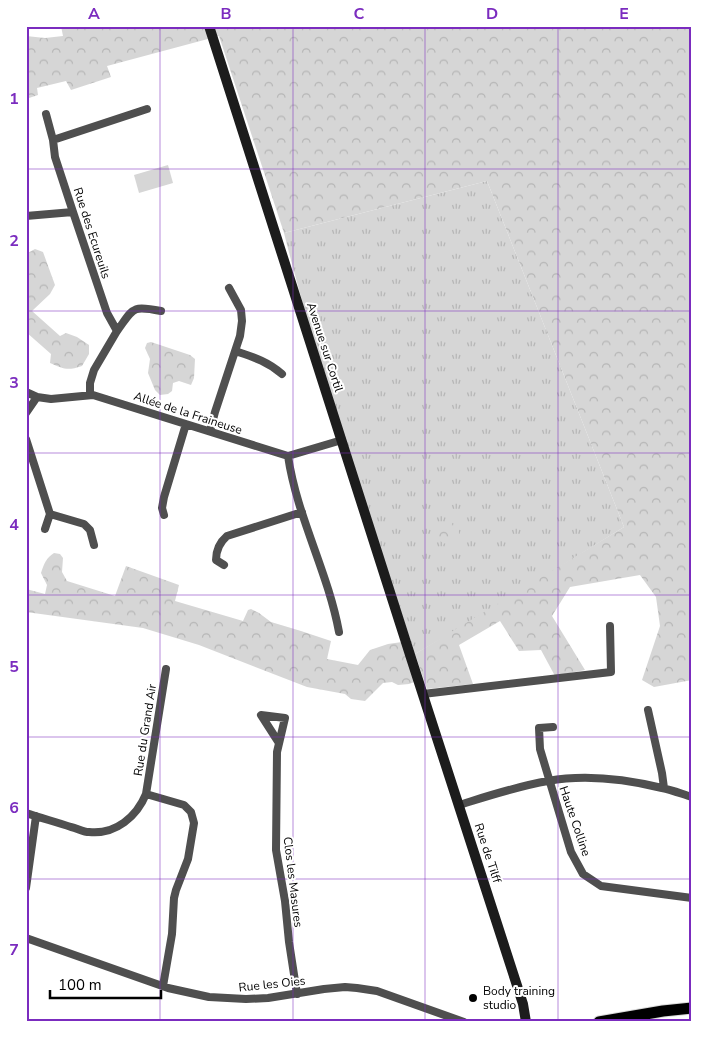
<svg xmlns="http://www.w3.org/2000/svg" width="718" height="1048" font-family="'Nunito Sans',sans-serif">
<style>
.grass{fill:url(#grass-tufts)}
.forest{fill:url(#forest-crowns)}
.pitch{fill:#d6d6d6}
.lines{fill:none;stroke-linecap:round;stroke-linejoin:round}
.primary-casing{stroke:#dbdbdb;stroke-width:13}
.minor{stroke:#4f4f4f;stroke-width:8}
.secondary{stroke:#1c1c1c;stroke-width:10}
.primary{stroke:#000;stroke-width:11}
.grid{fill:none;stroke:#7b2cbf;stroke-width:1;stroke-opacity:0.55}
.poi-dot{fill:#000;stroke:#fff;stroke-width:2}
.labels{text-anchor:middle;stroke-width:4;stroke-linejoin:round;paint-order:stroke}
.street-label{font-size:12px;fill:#000;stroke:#fff}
.poi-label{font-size:12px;fill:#000;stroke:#fff;text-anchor:start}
.neatline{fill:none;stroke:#7b2cbf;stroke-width:2}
.grid-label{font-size:16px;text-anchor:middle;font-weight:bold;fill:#7b2cbf}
</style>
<defs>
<pattern id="grass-tufts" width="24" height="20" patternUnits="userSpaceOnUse" patternTransform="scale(1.25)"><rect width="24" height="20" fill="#d6d6d6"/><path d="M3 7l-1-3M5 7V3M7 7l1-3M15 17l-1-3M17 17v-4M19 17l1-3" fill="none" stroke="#b6b6b6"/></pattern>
<pattern id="forest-crowns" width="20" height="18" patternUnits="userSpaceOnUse" patternTransform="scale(1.25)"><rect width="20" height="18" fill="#d6d6d6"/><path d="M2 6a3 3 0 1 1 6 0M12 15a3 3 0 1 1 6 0" fill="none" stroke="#b6b6b6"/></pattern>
</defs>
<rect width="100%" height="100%" fill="#fff"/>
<path class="grass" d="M 487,181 L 624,527 L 479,617 L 415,654 C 369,515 320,376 284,233 Z"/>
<path class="forest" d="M 61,26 L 692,26 L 692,680 L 654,687 L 642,680 L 660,626 L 656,597 L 640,575 L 570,587 L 552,616 L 585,670 L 555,676 L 541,650 L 519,651 L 500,621 L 459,645 L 473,684 L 427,689 L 415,654 L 624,527 L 487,181 L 284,233 L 219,36 L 107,66 L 111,77 L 71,90 L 66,81 L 37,88 L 38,95 L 26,99 L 26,36 L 45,38 L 63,36 Z
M 35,249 L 43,252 L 55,285 L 50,294 L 32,311 L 60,336 L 66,333 L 77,337 L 89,345 L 89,354 L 82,366 C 67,371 64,369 50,363 L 51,354 L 26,332 L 26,254 Z
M 151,342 L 190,355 L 195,359 L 194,378 L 191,385 L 179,381 L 173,383 L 172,391 L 168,394 L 160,395 L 155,390 L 148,373 L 150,359 L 145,348 L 147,343 Z
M437 533a11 11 0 1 1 22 0a11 11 0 1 1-22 0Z
M 54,553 L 60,554 L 63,558 L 62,572 L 67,581 L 115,596 L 126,566 L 179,585 L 175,601 L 243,621 L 248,610 L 251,609 L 259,613 L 271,622 L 301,631 L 331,641 L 327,659 L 358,665 L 370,650 L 388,644 L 402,642 L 417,681 L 409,684 L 398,685 L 392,682 L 383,683 L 365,701 L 351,699 L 345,694 L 307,687 L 199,645 L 143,628 L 26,612 L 26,589 L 45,594 L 47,585 L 41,573 C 44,564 46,558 54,553 Z"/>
<path class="pitch" d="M 168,165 L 173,183 L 139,193 L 134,175 Z"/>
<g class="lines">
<g class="primary-casing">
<path id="primary" d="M 599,1022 L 663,1011 L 692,1008"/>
</g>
<path class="minor" d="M 46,114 L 53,140 L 55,157 L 73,212 L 107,313 L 117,331 L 94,370 L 90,383 L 90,394
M 53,140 L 147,109
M 26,216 L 73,212
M 117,331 C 134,308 131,305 161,311
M 235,351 C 253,357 267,361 282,374
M 26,392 L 37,397 L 51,399 L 93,395 L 288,456 L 342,440
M 26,413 L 37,397
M 210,431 L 215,412 L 240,336 L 242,321 L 241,310 L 229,288
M 26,439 L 50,514 L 84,524 L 90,530 L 94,545
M 288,456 C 297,517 328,572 339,632
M 164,515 L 162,508 L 164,497 L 186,424
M 45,529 L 50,514
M 224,565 L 216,560 C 216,550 220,542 227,536 L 302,512
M 423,694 L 611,672 L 610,626
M 648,710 L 662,773 L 664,788
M 553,727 L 539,728 L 540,749 L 571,852 L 583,874 L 601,886 L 692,898
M 279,743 L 261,715 L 285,718 L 277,752 L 276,850 L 285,901 L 289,942 L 297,994
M 146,794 L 184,805 L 191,812 L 194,823 L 188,859 L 176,890 L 174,898 L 172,934 L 163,986
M 459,805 C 488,796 518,786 548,781 C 586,774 625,779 662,788 C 672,790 682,794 692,797
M 26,813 C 41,818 56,822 71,827 C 77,828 83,832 89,832 C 116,835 137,816 146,794 L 166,669
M 26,888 L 36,816
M 26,938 L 168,988 L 209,997 L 246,999 L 268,998 L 324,989 L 345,987 L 357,988 L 377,991 L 464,1022"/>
<path class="secondary" d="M 209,26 L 412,661 L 523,1004 L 526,1022"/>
<use href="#primary" class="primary"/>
</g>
<path class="grid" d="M 160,26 L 160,1022M 293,26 L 293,1022M 425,26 L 425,1022M 558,26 L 558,1022M 26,169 L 692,169M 26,311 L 692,311M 26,453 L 692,453M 26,595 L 692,595M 26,737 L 692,737M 26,879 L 692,879"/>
<circle class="poi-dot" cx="473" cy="998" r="5"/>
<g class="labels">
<g class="street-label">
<text transform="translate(92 233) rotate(72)" y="4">Rue des Ecureuils</text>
<text transform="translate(325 347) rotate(72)" y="4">Avenue sur Cortil</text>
<text transform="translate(188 413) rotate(18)" y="4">Allée de la Fraineuse</text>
<text transform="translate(145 730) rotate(-81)" y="4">Rue du Grand Air</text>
<text transform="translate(575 821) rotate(71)" y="4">Haute Colline</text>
<text transform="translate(488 853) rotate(72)" y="4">Rue de Tilff</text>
<text transform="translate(293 882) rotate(83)" y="4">Clos les Masures</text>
<text transform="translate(272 984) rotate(-6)" y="4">Rue les Oies</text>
</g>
<g class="poi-label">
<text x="483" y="995">Body training<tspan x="483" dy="14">studio</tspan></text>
</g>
</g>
<rect width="718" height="1048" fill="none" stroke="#ffffff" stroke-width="55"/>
<path d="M50 990v8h111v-8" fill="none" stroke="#000000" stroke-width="2.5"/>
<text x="58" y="990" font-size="15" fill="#000000" stroke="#ffffff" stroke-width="4" paint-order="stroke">100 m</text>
<rect x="28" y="28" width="662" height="992" class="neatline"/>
<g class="grid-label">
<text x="94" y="19">A</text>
<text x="226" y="19">B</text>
<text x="359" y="19">C</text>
<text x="492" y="19">D</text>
<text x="624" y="19">E</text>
<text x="14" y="104">1</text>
<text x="14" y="246">2</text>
<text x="14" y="388">3</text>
<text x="14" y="530">4</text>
<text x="14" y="672">5</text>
<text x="14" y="813">6</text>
<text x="14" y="955">7</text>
</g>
</svg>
